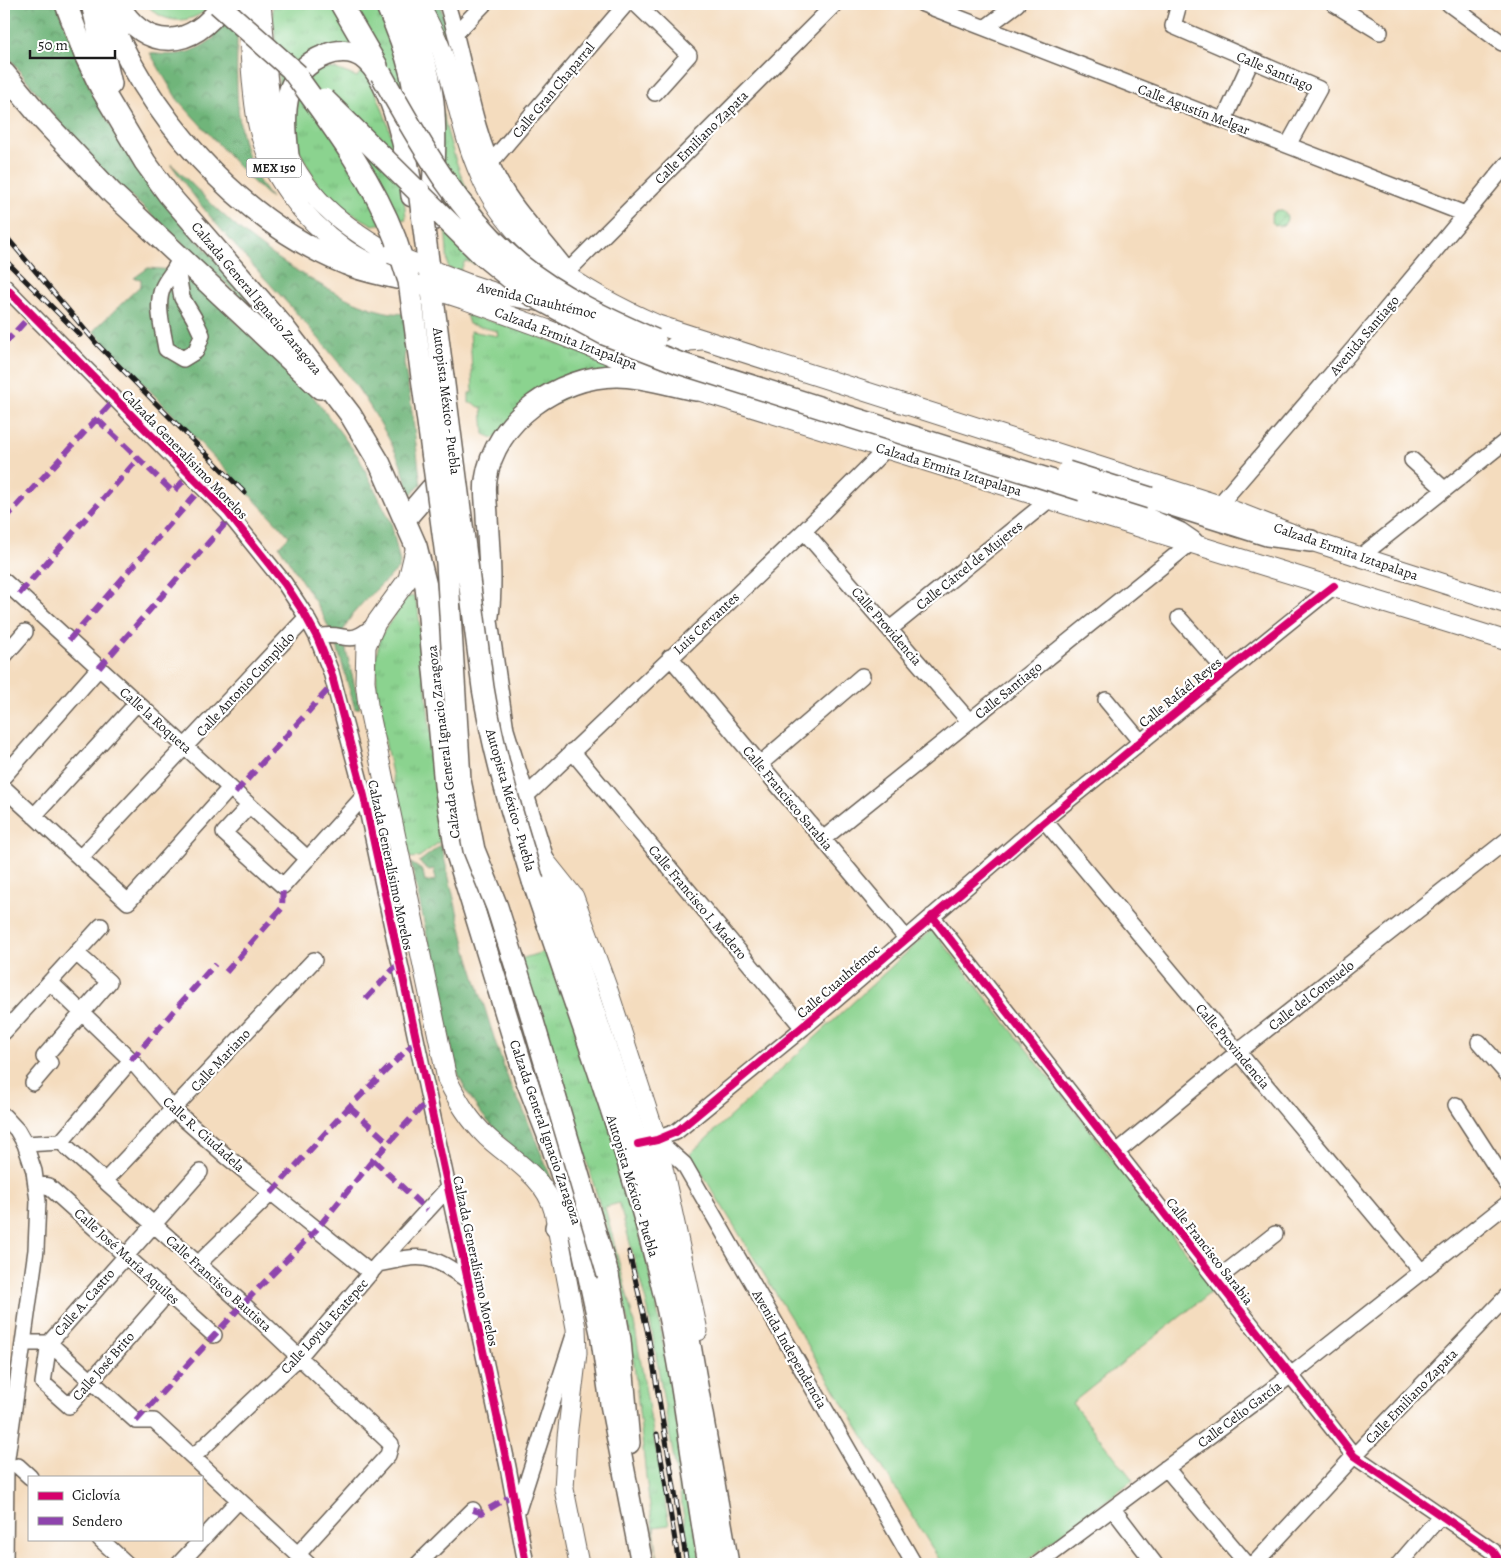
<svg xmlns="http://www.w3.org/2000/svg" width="1511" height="1568" font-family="Alegreya,serif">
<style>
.grass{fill:url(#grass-tufts);stroke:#547856}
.forest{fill:url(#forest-crowns);stroke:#46684b}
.park{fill:#8bd38f;stroke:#547856}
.garden{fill:url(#garden-furrows);stroke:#547856}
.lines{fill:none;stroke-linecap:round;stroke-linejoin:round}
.minor-casing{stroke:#685f55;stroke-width:18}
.major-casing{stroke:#685f55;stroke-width:21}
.highway-casing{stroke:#685f55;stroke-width:24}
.minor{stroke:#fff;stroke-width:15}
.major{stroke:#fff;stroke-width:19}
.highway{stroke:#fff;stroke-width:21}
.rail-casing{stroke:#1c1c1c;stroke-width:5}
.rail{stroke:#fff;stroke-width:3;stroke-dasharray:9;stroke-linecap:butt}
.major-bridge-casing{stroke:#685f55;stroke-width:21;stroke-linecap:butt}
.highway-bridge-casing{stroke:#685f55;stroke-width:24;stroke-linecap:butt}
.major-bridge{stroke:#fff;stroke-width:19}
.highway-bridge{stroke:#fff;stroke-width:21}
.quiet{stroke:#8e44ad;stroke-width:6;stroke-dasharray:12 6;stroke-linecap:butt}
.cycleway-casing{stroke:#fff;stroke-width:11}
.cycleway{stroke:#d6006c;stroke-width:8}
.labels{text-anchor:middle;stroke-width:4.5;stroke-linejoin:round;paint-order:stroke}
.shield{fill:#fff;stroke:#606060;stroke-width:1}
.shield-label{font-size:12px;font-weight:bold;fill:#1c1c1c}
.street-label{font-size:14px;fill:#1c1c1c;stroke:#fff}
</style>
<defs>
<pattern id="grass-tufts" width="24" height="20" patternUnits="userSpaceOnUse" patternTransform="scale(1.25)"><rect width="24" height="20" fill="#8bd38f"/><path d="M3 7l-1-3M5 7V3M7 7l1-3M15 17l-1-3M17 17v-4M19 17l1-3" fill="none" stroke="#77b57b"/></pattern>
<pattern id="forest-crowns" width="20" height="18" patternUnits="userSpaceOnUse" patternTransform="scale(1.25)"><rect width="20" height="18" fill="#70b57a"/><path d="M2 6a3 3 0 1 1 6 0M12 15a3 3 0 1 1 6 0" fill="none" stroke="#5b9263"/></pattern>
<pattern id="garden-furrows" width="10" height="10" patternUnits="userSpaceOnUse" patternTransform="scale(1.25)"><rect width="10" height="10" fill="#8bd38f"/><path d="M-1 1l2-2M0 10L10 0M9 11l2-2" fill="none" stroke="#77b57b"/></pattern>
</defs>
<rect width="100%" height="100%" fill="#fff"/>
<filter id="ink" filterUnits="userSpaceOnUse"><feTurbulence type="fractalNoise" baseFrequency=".02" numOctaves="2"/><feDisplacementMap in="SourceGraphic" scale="10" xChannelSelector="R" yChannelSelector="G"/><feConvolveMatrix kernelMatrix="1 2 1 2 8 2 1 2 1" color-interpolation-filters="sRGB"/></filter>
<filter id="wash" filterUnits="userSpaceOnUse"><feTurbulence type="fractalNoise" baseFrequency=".0096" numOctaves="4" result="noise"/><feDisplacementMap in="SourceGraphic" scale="20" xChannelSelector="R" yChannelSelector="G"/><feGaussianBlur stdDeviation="1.12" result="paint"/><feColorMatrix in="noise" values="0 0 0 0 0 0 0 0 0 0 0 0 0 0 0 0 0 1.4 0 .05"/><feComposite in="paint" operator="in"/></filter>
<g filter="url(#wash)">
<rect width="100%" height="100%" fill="#f4dcbe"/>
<path class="grass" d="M 146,4 L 214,4 C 193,24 166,27 146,4 Z
M 272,4 L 379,4 L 413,112 L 350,46 L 280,97 Z
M 364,67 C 389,117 402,164 406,219 L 373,225 L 335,204 L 319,187 L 296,144 L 296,89 L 319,68 L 336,69 L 357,77 Z
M 436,89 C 446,124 453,162 470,195 C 486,225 509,252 529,279 L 465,261 L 460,272 L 448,268 Z
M 466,315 L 516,328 L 630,371 L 614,370 L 493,438 L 484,434 L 482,407 L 479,407 L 474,403 L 469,403 L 469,393 L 473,392 L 470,331 L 498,336 L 497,331 L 469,324 Z
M 414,596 L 418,608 L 441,841 L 419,857 L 410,858 L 381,722 L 377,698 L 376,656 L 381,636 L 407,597 Z
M 566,945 L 654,1291 L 701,1564 L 692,1564 L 648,1309 L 619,1203 L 605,1207 L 634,1323 L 669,1525 L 654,1527 L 658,1564 L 646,1477 L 632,1345 L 622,1289 L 614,1252 L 576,1126 L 560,1132 L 504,964 Z"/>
<path class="forest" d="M 4,4 L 57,4 L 91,91 L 128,156 L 150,186 L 278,331 L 109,176 L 54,117 L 52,112 L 4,51 Z
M 232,4 L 237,4 C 239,69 226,143 271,198 L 251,180 L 177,99 L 150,53 C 176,57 194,54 215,37 L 211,32 Z
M 430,4 L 440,4 L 463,84 Z
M 171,164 C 192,183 210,204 231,222 C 263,252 363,320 407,313 L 408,342 L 405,349 L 404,363 L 411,404 L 421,485 L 410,495 C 406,484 404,473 400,462 C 349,345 240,269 171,164 Z
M 148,268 L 184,271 L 313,396 L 358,456 L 391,522 L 400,563 L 398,569 L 366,599 L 352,615 L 342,633 L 360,708 L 355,709 L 337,646 L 321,611 L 279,546 L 289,536 L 93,331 L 141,285 L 141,279 L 134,278 Z
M 441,845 L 466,948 L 496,1044 L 510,1084 L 522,1107 L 557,1192 C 551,1187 547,1178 540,1172 C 504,1138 474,1116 456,1068 L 411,863 L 423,871 L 425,882 L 436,880 L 434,869 L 429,870 L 419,862 Z"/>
<path class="park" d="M 932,929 L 1215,1289 L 1072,1403 L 1133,1480 L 1022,1564 L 942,1564 L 690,1154 Z"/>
<path class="garden" d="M1271 218a8 8 0 1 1 16 0a8 8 0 1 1-16 0Z"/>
</g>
<g filter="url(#ink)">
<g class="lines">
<g class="minor-casing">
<path id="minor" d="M 447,4 C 465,59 472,129 499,180 C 517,213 546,240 568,271 L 565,275
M 636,4 L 689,55 L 655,93
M 923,4 L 1465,214
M 1179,4 L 1173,26 L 1319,89 L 1288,145
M 1334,4 L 1380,32
M 1449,4 L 1502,43
M 985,28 L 1017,4
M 456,33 L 484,4
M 1224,120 L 1251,61
M 487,167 L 626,4
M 177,269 L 182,298 L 194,318 L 202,335 L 196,351 L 183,359 L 166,349 C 163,329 155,305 163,287 C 169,274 177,270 180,256
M 568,271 L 835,4
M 4,286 L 228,513 L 285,584 L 304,613 L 317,637 L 331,672 L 364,796 L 508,1467 L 526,1564
M 1412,460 L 1444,489
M 1219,505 L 1354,348 L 1507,164
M 804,531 L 969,721
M 1360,557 L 1507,440
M 4,581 L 308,859
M 1179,618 L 1226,671
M 890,629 L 1049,500
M 317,637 C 347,630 347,650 375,624
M 4,656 L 25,632
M 670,657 L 906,938
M 1106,700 L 1140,741
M 572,751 L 803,1028
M 760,764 L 862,676
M 4,776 L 99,668
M 4,788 L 128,902 L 230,788
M 525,797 L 804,531 L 886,449
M 249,806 L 224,833 L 283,886 L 364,796
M 34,816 L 137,703
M 1044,820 L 1422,1272
M 823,839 L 1192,542
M 80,858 L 307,617
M 932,916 L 1354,1456 L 1493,1551 L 1502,1564
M 50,982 L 131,1060 L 174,1110 L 226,1156 L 371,1273
M 4,1032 L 101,926
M 1479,1042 L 1507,1074
M 33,1083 L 50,1063 L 44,1057 L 109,982 L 76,953
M 1456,1105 L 1507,1184
M 4,1116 L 17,1130 L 25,1144 L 34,1171 L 38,1201 L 36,1250 L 6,1465 L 5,1564
M 657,1140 L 684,1164 L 914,1564
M 61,1142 L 131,1060
M 647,1142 L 676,1132 L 803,1028 L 1044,820 L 1334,586
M 25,1144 L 61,1142 L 243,1304 L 391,1444 L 388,1455 L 298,1554
M 1117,1152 L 1238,1052 L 1507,840
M 105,1181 L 314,960
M 36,1184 L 48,1186 L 214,1335
M 198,1264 L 271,1193
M 378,1264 C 423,1254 429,1253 467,1280
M 1216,1280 L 1275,1234
M 168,1293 L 69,1406 L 43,1383 L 49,1343 L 200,1172
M 23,1343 L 49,1343 L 136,1421 L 154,1421 L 308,1564
M 193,1457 L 299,1357 L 378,1264 L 448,1188
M 18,1466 L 30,1477
M 1166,1468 L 1247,1564
M 1113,1509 L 1155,1564
M 518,1510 L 574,1335
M 100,1539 L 127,1564
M 179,1564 L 239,1500
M 418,1564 L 473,1510
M 1038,1564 L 1291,1375 L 1507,1204
M 1254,1564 L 1354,1456 L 1507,1296
M 1399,1564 L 1441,1515"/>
</g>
<g class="major-casing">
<path id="major" d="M 246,4 C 251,44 250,86 258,125 C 269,175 303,219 344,248 C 356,257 371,263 384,271
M 261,4 C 265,38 266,90 275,122 C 295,187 333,221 390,253
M 419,4 C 427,19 436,35 442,52 C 456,92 462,135 480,175 C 512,250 587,294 658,325 L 1126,475 L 1219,505 L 1311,541 L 1507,604
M 469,284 L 499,294 L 542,302
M 463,299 L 546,329 L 696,390 L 1507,641
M 668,371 L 665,363 L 672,348 L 689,341 L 702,340
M 416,546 L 408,579 L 376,623 L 366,646 L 365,681 L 368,705 L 447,1079 C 458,1101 469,1120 487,1137 C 511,1159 545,1177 554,1211 L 576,1328 L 577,1353 L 567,1437 L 564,1489 L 579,1564
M 546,862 L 574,897 L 607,987 L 657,1140 L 698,1331"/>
</g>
<g class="highway-casing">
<path id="highway" d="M 66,4 L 85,55 L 102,90 L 145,162 L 169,195 L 282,325 L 350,414 L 380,464 L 416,546 L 426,586 L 445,785 L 456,851 L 525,1076 L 551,1143 L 577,1221 L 601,1333 L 611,1404 L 642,1564
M 92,4 L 111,84
M 104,4 C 144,112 238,220 346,264 C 362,271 380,274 397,278
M 118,4 C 146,53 193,49 223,4
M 341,4 L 377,66
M 386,4 C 410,57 417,89 419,147
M 401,4 C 416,35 429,67 433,102 C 437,140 433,181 432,220
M 4,73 L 44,121 L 112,193 L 320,388
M 288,156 C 284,115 279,73 326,55 C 337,50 352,50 362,57 C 392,78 409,161 412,196
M 1082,490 L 1179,533 L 1192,542
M 1150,498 L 1267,535 L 1311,541
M 406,518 L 431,489
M 475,587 L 487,621 L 503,730 L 542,856 L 638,1144 L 669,1247 L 686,1322 L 728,1564
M 488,616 C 492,583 489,551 487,518 C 487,506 484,492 486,480 C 494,420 559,376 617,376 C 643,376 670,385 696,390
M 533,881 C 578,1014 628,1145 661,1281 C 684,1374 692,1470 709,1564
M 556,1227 L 577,1221
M 608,1275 L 620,1340 L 629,1443"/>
</g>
<use href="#minor" class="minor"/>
<use href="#major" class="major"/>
<use href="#highway" class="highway"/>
<g class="rail-casing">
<path id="rail" d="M 4,234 L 97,344 L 245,493
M 4,259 L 80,335
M 629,1252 L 648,1334 L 687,1564
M 657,1434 L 679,1564"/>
</g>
<use href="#rail" class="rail"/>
<g class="major-bridge-casing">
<path id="major-bridge" d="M 391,254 L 469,284
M 420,285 L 463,299"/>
</g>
<g class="highway-bridge-casing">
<path id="highway-bridge" d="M 218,4 L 298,75
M 289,66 C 328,120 371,175 395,238 C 400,252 404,267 409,281 L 447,563 L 460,780 L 474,850 L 497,907 L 529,1008 L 608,1275
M 381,74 C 420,143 457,212 519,264 C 558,296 609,320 655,340
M 324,99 L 481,254 L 530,294 L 604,334 L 679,363 L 1082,490
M 419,190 L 483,688 C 494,755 513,817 533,881
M 1067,472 L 1150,498"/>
</g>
<use href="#major-bridge" class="major-bridge"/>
<use href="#highway-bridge" class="highway-bridge"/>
<path class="quiet" d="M 4,344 L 32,314
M 97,419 L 173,492 L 190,474
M 4,520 L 115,399
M 19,594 L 138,459
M 69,640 L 202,487
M 99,668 L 231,517
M 235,793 L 334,683
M 226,972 L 282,908 L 283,886
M 366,999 L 400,962
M 131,1060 L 215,964
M 349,1107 L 389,1143
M 373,1160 L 427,1210
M 271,1193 L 349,1107 L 417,1040
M 136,1421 L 243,1304 L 316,1230 L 373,1160 L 429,1099
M 473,1510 L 482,1513 L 514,1494"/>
<g class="cycleway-casing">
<path id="cycleway" d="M 4,286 L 228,513 L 285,584 L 304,613 L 317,637 L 331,672 L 364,796 L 508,1467 L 526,1564
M 932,916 L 1354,1456 L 1493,1551 L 1502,1564
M 638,1144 L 657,1140 L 676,1132 C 896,952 1108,761 1334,586"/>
</g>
<use href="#cycleway" class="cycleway"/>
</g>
</g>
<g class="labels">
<rect class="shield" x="246.5" y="158.5" width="55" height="19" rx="4"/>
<g class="shield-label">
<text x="274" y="172">MEX 150</text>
</g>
<g class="street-label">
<text transform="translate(1275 71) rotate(23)" y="5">Calle Santiago</text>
<text transform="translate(553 90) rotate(-50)" y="5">Calle Gran Chaparral</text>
<text transform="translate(1194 109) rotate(21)" y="5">Calle Agustín Melgar</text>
<text transform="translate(701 137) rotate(-45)" y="5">Calle Emiliano Zapata</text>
<text transform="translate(257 298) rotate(50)" y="5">Calzada General Ignacio Zaragoza</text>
<text transform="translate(537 300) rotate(13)" y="5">Avenida Cuauhtémoc</text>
<text transform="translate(1364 335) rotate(-50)" y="5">Avenida Santiago</text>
<text transform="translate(566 338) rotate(21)" y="5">Calzada Ermita Iztapalapa</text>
<text transform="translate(447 401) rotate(83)" y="5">Autopista México - Puebla</text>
<text transform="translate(185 454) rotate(46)" y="5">Calzada Generalísimo Morelos</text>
<text transform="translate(949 469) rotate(17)" y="5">Calzada Ermita Iztapalapa</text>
<text transform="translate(1346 551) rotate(19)" y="5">Calzada Ermita Iztapalapa</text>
<text transform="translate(969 565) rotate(-39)" y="5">Calle Cárcel de Mujeres</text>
<text transform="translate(706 623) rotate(-43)" y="5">Luis Cervantes</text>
<text transform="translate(887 626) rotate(49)" y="5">Calle Providencia</text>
<text transform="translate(245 684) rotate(-47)" y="5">Calle Antonio Cumplido</text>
<text transform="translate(1008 690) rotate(-39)" y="5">Calle Santiago</text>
<text transform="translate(1180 692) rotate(-39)" y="5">Calle Rafaél Reyes</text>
<text transform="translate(156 720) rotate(42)" y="5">Calle la Roqueta</text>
<text transform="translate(443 742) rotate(-97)" y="5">Calzada General Ignacio Zaragoza</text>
<text transform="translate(788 798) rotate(50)" y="5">Calle Francisco Sarabia</text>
<text transform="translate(511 800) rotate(74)" y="5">Autopista México - Puebla</text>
<text transform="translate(391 865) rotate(78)" y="5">Calzada Generalísimo Morelos</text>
<text transform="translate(698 902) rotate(50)" y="5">Calle Francisco I. Madero</text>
<text transform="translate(838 981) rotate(-41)" y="5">Calle Cuauhtémoc</text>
<text transform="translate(1311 995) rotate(-38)" y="5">Calle del Consuelo</text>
<text transform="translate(1233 1046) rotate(50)" y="5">Calle Provindencia</text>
<text transform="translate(220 1060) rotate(-47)" y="5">Calle Mariano</text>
<text transform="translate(546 1132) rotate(71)" y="5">Calzada General Ignacio Zaragoza</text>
<text transform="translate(204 1134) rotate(42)" y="5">Calle R. Ciudadela</text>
<text transform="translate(633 1186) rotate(73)" y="5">Autopista México - Puebla</text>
<text transform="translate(1210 1251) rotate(52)" y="5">Calle Francisco Sarabia</text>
<text transform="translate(127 1256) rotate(42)" y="5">Calle José María Aquiles</text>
<text transform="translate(476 1261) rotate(78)" y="5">Calzada Generalísimo Morelos</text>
<text transform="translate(219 1283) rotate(42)" y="5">Calle Francisco Bautista</text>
<text transform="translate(84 1302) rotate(-49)" y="5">Calle A. Castro</text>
<text transform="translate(324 1326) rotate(-48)" y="5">Calle Loyula Ecatepec</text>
<text transform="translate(790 1349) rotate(60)" y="5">Avenida Independencia</text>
<text transform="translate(103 1366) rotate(-49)" y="5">Calle José Brito</text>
<text transform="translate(1411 1396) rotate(-46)" y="5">Calle Emiliano Zapata</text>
<text transform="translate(1239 1414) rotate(-37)" y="5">Calle Celio García</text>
</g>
</g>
<rect width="1511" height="1568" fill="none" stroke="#fff" stroke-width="20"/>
<rect x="28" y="1476" width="175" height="65" fill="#ffffff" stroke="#a4a4a4"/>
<rect x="38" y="1492" width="25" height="8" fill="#d6006c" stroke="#a4a4a4"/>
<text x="72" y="1500" font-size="15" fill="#1c1c1c">Ciclovía</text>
<rect x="38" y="1517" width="25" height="8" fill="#8e44ad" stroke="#a4a4a4"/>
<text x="72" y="1526" font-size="15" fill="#1c1c1c">Sendero</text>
<path d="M30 50v8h85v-8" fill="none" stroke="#1c1c1c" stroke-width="2.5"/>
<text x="38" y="50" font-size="15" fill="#1c1c1c" stroke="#ffffff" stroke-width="4" paint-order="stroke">50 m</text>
</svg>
